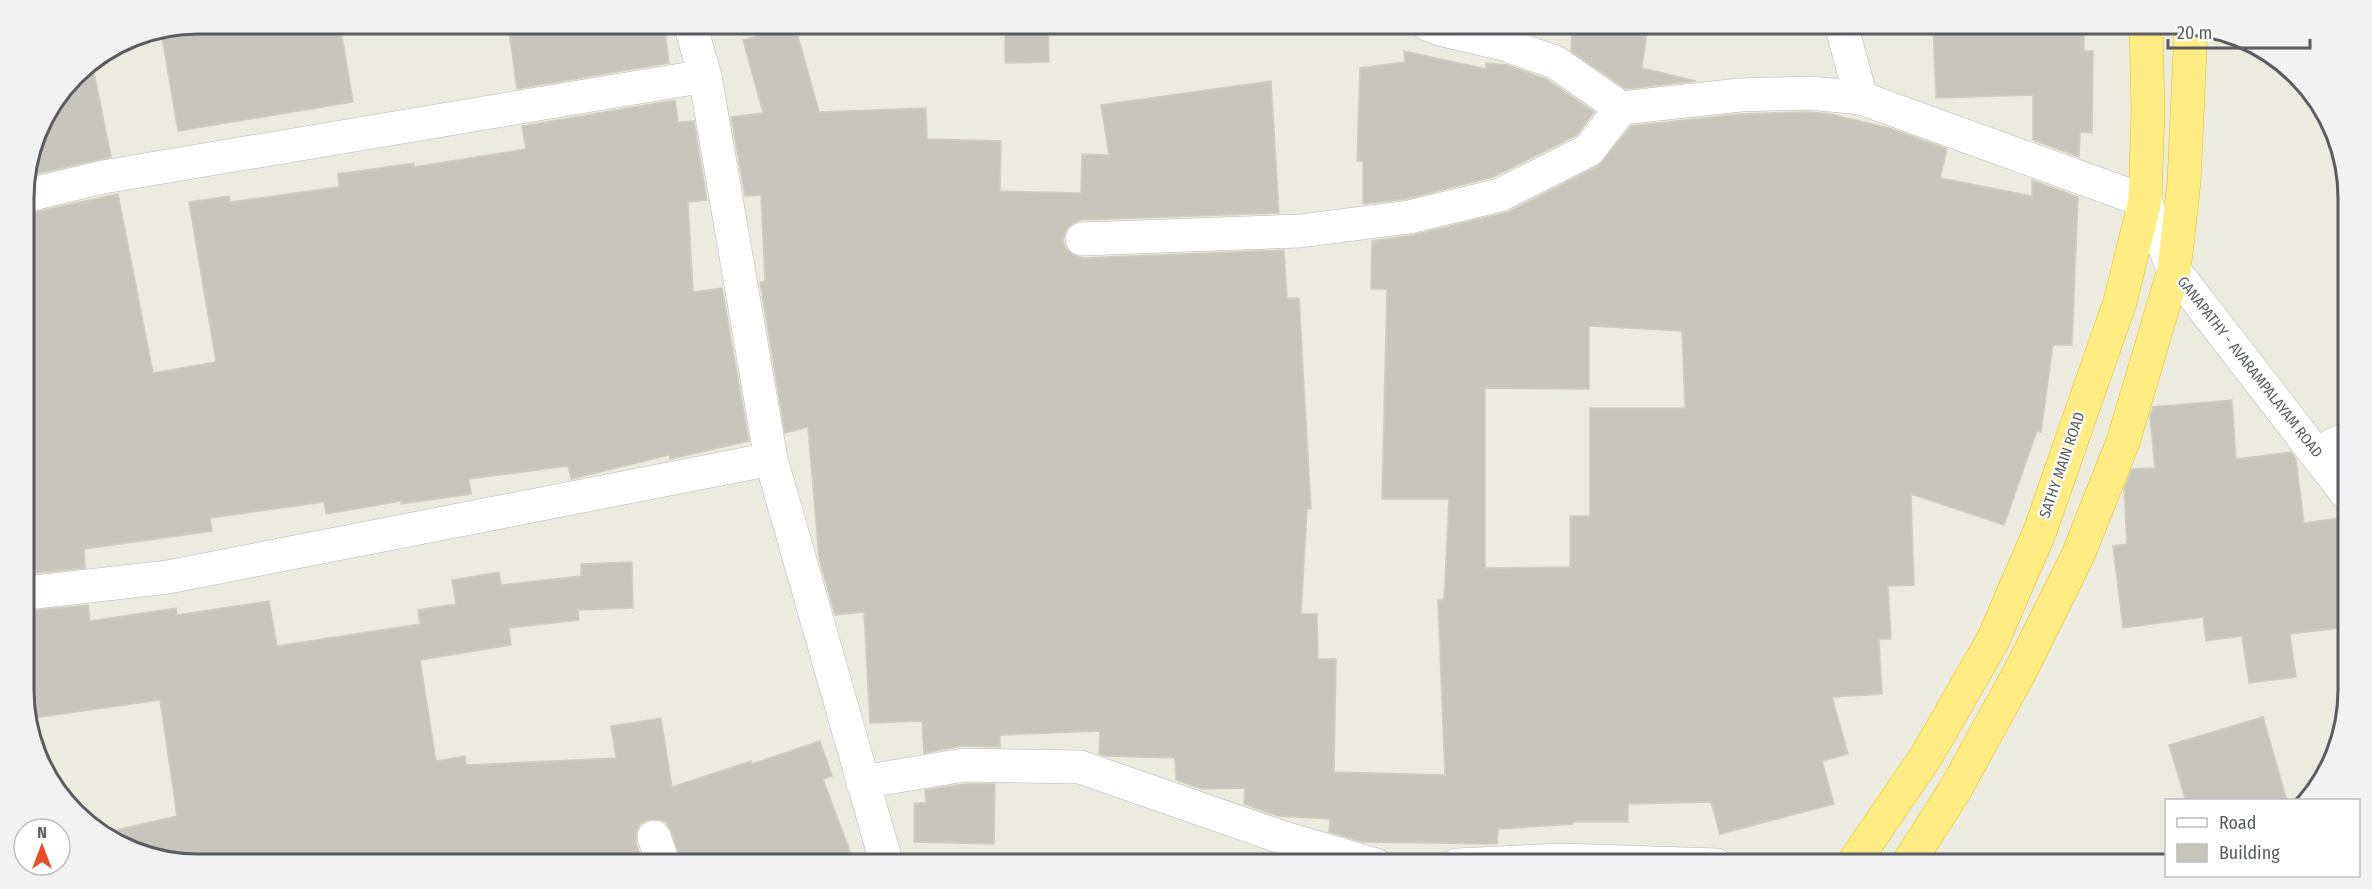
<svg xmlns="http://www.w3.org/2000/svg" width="2372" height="889" font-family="'Fira Sans Condensed',sans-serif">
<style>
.building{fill:#c7c5bd;stroke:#d1cdbe;stroke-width:1.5;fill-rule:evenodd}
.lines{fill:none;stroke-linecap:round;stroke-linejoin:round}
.street-casing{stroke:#b6b7bd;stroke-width:34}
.secondary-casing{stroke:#b9bbc2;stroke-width:34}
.highway-casing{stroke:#ecbb00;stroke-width:34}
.street{stroke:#fff;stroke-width:33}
.secondary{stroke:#fff;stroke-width:33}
.highway{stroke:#ffed84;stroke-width:33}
.labels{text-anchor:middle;stroke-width:4.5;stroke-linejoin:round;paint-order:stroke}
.street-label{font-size:15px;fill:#595c61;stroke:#fff}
.rim{fill:none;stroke:#595c61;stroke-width:3}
</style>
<rect width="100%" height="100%" fill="#ecebe0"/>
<path class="building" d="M 198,24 L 340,24 L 353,102 L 178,131 L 161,31 Z
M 508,24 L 664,24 L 669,63 L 517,89 Z
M 1005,24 L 1048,24 L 1049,62 L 1005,63 Z
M 1572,24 L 1648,24 L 1642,68 L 1696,81 L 1626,89 L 1571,51 Z
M 1933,24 L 2084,24 L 2084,51 L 2093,51 L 2092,133 L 2080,132 L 2079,157 L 2033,140 L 2033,95 L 1936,98 Z
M 795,25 L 819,112 L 926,108 L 927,139 L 1001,141 L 1000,191 L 1081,193 L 1082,154 L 1109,155 L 1101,105 L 1271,81 L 1279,213 L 1081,220 L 1073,223 L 1066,230 L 1063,240 L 1066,249 L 1073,255 L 1083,258 L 1284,250 L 1287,298 L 1299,298 L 1311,509 L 1307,509 L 1301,614 L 1317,614 L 1318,659 L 1336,659 L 1334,772 L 1445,775 L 1438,600 L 1444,600 L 1449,499 L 1382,499 L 1387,289 L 1371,289 L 1372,241 L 1413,235 L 1508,212 L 1598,166 L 1631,126 L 1741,114 L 1809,112 L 1830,114 L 1889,128 L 1947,149 L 1940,178 L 2032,196 L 2032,180 L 2078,197 L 2072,345 L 2053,345 L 2041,432 L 2037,431 L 2004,525 L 1911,494 L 1914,585 L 1888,586 L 1891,639 L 1879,639 L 1882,694 L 1832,697 L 1848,754 L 1822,761 L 1834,804 L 1720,834 L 1711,802 L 1628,804 L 1628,822 L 1573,822 L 1573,824 L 1498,829 L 1497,844 L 1363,842 L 1329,832 L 1330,819 L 1278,816 L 1244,804 L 1245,788 L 1202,789 L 1176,780 L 1175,758 L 1105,756 L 1099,754 L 1100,731 L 1000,735 L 1000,747 L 961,746 L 924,753 L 922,721 L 870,723 L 864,612 L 835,615 L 819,558 L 808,427 L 785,433 L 760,282 L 765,281 L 761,195 L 745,196 L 731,117 L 763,113 L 743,40 ZM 1589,326 L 1682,331 L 1685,408 L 1590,408 L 1590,516 L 1570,516 L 1570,567 L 1485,568 L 1485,388 L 1589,389 Z
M 1404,51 L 1486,69 L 1486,63 L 1507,65 L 1546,79 L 1594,112 L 1577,135 L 1493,177 L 1406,199 L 1363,204 L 1363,161 L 1357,161 L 1360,68 L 1405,62 Z
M 92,62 L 111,157 L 27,176 L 42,121 L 83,68 Z
M 675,100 L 678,122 L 694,121 L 707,200 L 688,202 L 693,292 L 722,288 L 749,441 L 670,459 L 669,455 L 571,479 L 568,466 L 469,479 L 471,494 L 401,504 L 401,501 L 326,514 L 324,502 L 210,518 L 212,531 L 84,549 L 85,568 L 26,574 L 25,214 L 118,194 L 153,373 L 216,362 L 189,202 L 229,196 L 230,202 L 339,187 L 338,174 L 414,163 L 414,167 L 526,149 L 522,126 Z
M 2232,400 L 2236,459 L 2291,452 L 2296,459 L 2304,523 L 2347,517 L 2348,627 L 2290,634 L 2296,677 L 2249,683 L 2242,636 L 2206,641 L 2203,617 L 2123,628 L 2113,546 L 2127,544 L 2124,489 L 2132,469 L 2155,468 L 2150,417 L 2153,407 Z
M 632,562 L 633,608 L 578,610 L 579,620 L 509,628 L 511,645 L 420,660 L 436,761 L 465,756 L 466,765 L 616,758 L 611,726 L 661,718 L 672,787 L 751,761 L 752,764 L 820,741 L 832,776 L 823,779 L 855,865 L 682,865 L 671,830 L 666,822 L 657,819 L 647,820 L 640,824 L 636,833 L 636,843 L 644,865 L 198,865 L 143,856 L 107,832 L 177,816 L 160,700 L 27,719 L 27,611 L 88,605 L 90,621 L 176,608 L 177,615 L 269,601 L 277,646 L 420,624 L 418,610 L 456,604 L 452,580 L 499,572 L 501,585 L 581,576 L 581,564 Z
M 2263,717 L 2287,801 L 2186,801 L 2169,745 Z
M 965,784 L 995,784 L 994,844 L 914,842 L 914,803 L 926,803 L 925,790 Z"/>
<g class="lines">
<g class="street-casing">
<path id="street" d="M 690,24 L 705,76 L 771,459 L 887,865
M 1427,24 L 1443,30 L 1503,44 L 1555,62 L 1621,108 L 1740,95 L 1810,93 L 1861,98
M 1841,24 L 1861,98 L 2145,201
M 24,196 L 103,177 L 705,76
M 1082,239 L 1300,231 L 1409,217 L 1500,195 L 1589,150 L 1621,108
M 2318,453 L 2347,438
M 27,593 L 168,577 L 771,459
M 862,782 L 964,765 L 1080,767 L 1281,837 L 1376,865
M 654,837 L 664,865
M 1457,865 L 1560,860 L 1717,865"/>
</g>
<g class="secondary-casing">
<path id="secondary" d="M 2145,201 L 2174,270 L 2347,494"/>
</g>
<g class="highway-casing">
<path id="highway" d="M 1852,865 L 1927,755 L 1993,640 L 2040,531 L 2120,302 L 2145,201 L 2148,112 L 2146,24
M 1907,865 L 1955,790 L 2022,668 L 2078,555 L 2123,442 L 2174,270 L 2184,182 L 2191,27"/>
</g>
<use href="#street" class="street"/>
<use href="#secondary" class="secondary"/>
<use href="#highway" class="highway"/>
</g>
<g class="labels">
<g class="street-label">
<text transform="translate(2250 367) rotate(52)" y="5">GANAPATHY - AVARAMPALAYAM ROAD</text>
<text transform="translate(2062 465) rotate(-71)" y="5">SATHY MAIN ROAD</text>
</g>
</g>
<path d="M0 0H2372V889H0ZM198 34H2174A164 164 0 0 1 2338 198V690A164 164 0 0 1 2174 854H198A164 164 0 0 1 34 690V198A164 164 0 0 1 198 34Z" fill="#f2f2f2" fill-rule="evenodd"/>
<path class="rim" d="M198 34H2174A164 164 0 0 1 2338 198V690A164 164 0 0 1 2174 854H198A164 164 0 0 1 34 690V198A164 164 0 0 1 198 34Z"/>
<rect x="2165" y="799" width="195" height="78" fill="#ffffff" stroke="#bdbec0" stroke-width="1.5"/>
<rect x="2177" y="818" width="30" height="9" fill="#ffffff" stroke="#bdbec0" stroke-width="1.5"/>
<text x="2219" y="829" font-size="18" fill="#595c61">Road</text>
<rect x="2177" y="844" width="30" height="18" fill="#c7c5bd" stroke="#bdbec0" stroke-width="1.5"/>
<text x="2219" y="859" font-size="18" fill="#595c61">Building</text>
<g transform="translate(42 847)"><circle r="28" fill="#ffffff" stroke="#bdbec0" stroke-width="1.5"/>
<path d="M0-4.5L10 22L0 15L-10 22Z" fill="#ed4a25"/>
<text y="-9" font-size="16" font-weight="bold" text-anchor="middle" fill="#595c61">N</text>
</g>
<path d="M2168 39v9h142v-9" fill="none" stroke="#595c61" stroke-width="3"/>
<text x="2177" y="39" font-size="18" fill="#595c61" stroke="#ffffff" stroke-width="4.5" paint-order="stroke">20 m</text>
</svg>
